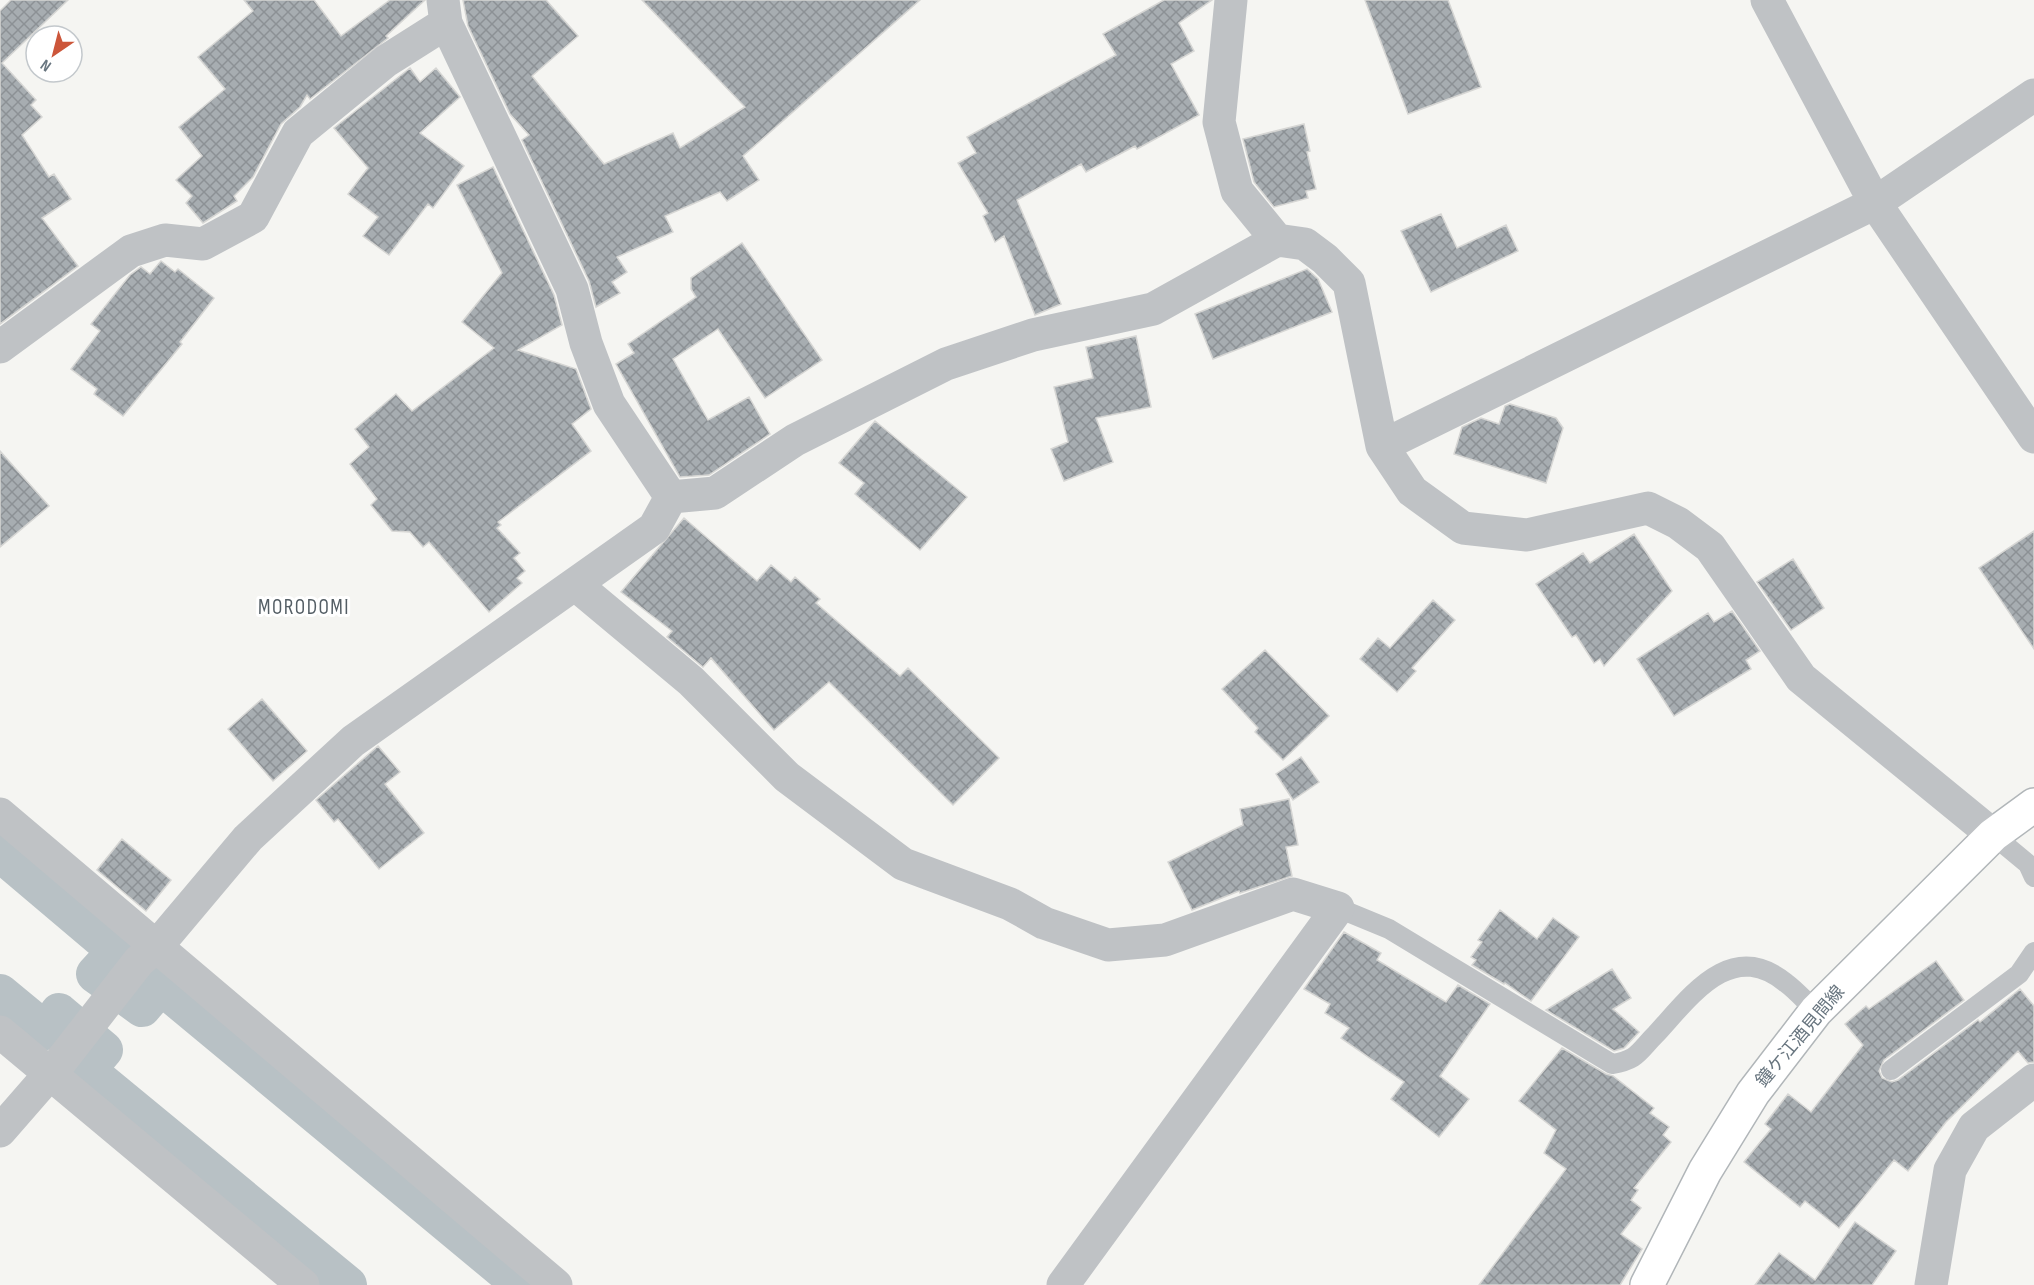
<svg xmlns="http://www.w3.org/2000/svg" width="2034" height="1285" font-family="'Sofia Sans Condensed','Noto Sans JP',sans-serif">
<style>
.lines{fill:none;stroke-linecap:round;stroke-linejoin:round}
.canal{stroke:#b8c1c5;stroke-width:38}
.building{fill:url(#building-cross-hatch);stroke:#d6d6d4;stroke-width:1.5}
.secondary-casing{stroke:#b1b6b9;stroke-width:36}
.service{stroke:#bfc2c5;stroke-width:20}
.minor{stroke:#bfc2c5;stroke-width:33}
.secondary{stroke:#fff;stroke-width:33}
.labels{text-anchor:middle;stroke-width:6;stroke-linejoin:round;paint-order:stroke}
.street-label{font-size:18px;fill:#68757f;stroke:#fff}
.quarter-label{font-size:21px;letter-spacing:1.5px;fill:#545e65;stroke:#fff}
</style>
<defs>
<pattern id="building-cross-hatch" width="8" height="8" patternUnits="userSpaceOnUse" patternTransform="scale(1.5)"><rect width="8" height="8" fill="#a7adb1"/><path d="M0 0l8 8M0 8l8-8" fill="none" stroke="#8c9195"/></pattern>
</defs>
<rect width="100%" height="100%" fill="#f5f5f2"/>
<g class="lines">
<path class="canal" d="M 0,853 L 116,951 L 95,974 L 142,1008 L 161,986 L 521,1285
M 0,993 L 46,1031 L 59,1012 L 104,1050 L 87,1070 L 348,1285"/>
</g>
<path class="building" d="M 11,0 L 68,0 L 2,63 L 36,100 L 31,105 L 42,117 L 22,135 L 49,177 L 54,174 L 71,199 L 42,218 L 78,266 L 0,324 L 0,11 Z
M 244,0 L 314,0 L 341,36 L 390,0 L 425,0 L 386,36 L 388,38 L 310,99 L 307,95 L 300,107 L 281,124 L 253,177 L 234,196 L 237,201 L 203,223 L 186,203 L 192,196 L 176,180 L 202,156 L 179,127 L 225,89 L 198,57 L 253,11 Z
M 463,0 L 546,0 L 578,36 L 532,76 L 604,164 L 673,133 L 680,148 L 745,107 L 642,0 L 920,0 L 743,156 L 759,180 L 727,201 L 720,192 L 665,216 L 673,232 L 617,257 L 627,272 L 612,282 L 620,293 L 596,307 L 589,281 L 522,140 L 529,135 L 510,114 L 468,26 Z
M 1164,0 L 1212,0 L 1179,23 L 1194,51 L 1171,64 L 1199,115 L 1137,149 L 1135,146 L 1086,172 L 1081,164 L 1017,200 L 1061,304 L 1035,315 L 1004,236 L 995,242 L 983,216 L 988,213 L 958,163 L 976,153 L 967,137 L 1116,55 L 1103,34 Z
M 1365,0 L 1448,0 L 1481,87 L 1408,114 Z
M 410,68 L 420,82 L 436,68 L 460,97 L 420,133 L 464,166 L 433,208 L 428,204 L 389,255 L 363,236 L 378,217 L 348,194 L 368,168 L 334,128 Z
M 1304,124 L 1310,151 L 1307,152 L 1316,189 L 1306,191 L 1308,198 L 1274,207 L 1254,182 L 1243,139 Z
M 493,167 L 554,295 L 562,325 L 518,350 L 576,369 L 591,409 L 572,424 L 591,451 L 498,522 L 501,525 L 497,528 L 520,553 L 514,558 L 525,571 L 517,578 L 522,583 L 489,612 L 429,542 L 423,547 L 410,532 L 392,531 L 371,505 L 377,499 L 350,464 L 369,447 L 355,429 L 396,394 L 412,411 L 494,348 L 462,322 L 502,273 L 457,185 Z
M 1441,214 L 1457,248 L 1506,225 L 1518,251 L 1431,292 L 1401,231 Z
M 742,243 L 822,360 L 765,398 L 718,329 L 673,359 L 708,420 L 749,397 L 770,434 L 709,475 L 680,477 L 616,364 L 634,353 L 628,344 L 696,297 L 691,289 L 691,278 Z
M 161,261 L 175,272 L 178,269 L 214,298 L 180,342 L 182,344 L 123,416 L 94,394 L 97,389 L 71,369 L 100,331 L 91,324 L 130,275 L 141,267 L 150,274 Z
M 1307,269 L 1318,279 L 1332,312 L 1213,359 L 1195,314 Z
M 1136,336 L 1151,407 L 1096,418 L 1113,462 L 1064,481 L 1051,449 L 1068,442 L 1054,387 L 1093,378 L 1086,347 Z
M 1510,404 L 1556,418 L 1563,428 L 1546,483 L 1454,454 L 1462,427 L 1481,418 L 1499,424 L 1505,406 Z
M 875,421 L 967,497 L 920,550 L 855,494 L 864,483 L 839,463 Z
M 0,451 L 49,506 L 0,547 Z
M 684,518 L 757,581 L 771,565 L 791,582 L 795,577 L 820,599 L 816,603 L 900,676 L 908,668 L 999,758 L 953,805 L 829,682 L 774,730 L 711,658 L 703,667 L 667,637 L 672,631 L 621,592 Z
M 2034,531 L 2034,649 L 1979,568 Z
M 1634,534 L 1672,591 L 1604,666 L 1600,659 L 1594,663 L 1576,635 L 1572,637 L 1536,584 L 1583,553 L 1590,563 Z
M 1793,559 L 1824,608 L 1791,630 L 1757,582 Z
M 1433,600 L 1455,620 L 1412,668 L 1416,671 L 1397,692 L 1360,659 L 1378,638 L 1390,648 Z
M 1732,611 L 1760,651 L 1746,660 L 1751,669 L 1674,716 L 1637,659 L 1708,613 L 1714,622 Z
M 1265,650 L 1329,716 L 1283,760 L 1255,732 L 1258,728 L 1222,689 Z
M 262,699 L 307,751 L 273,781 L 228,729 Z
M 378,746 L 400,772 L 385,784 L 424,833 L 379,869 L 338,819 L 334,822 L 316,800 Z
M 1301,757 L 1319,782 L 1293,800 L 1276,774 Z
M 1289,799 L 1298,845 L 1286,847 L 1292,876 L 1240,893 L 1239,891 L 1192,910 L 1168,862 L 1243,825 L 1240,809 Z
M 122,839 L 171,880 L 146,911 L 97,870 Z
M 1500,910 L 1537,939 L 1553,918 L 1579,937 L 1531,1001 L 1505,983 L 1504,984 L 1472,965 L 1476,960 L 1471,957 L 1482,942 L 1478,940 Z
M 1344,932 L 1381,953 L 1377,960 L 1446,1002 L 1458,985 L 1490,1004 L 1440,1076 L 1469,1099 L 1439,1137 L 1391,1099 L 1404,1082 L 1341,1038 L 1349,1028 L 1325,1013 L 1330,1004 L 1304,989 Z
M 1936,961 L 1964,1000 L 1884,1060 L 1879,1071 L 1882,1078 L 1892,1082 L 1898,1080 L 1978,1020 L 1980,1022 L 2020,989 L 2034,1006 L 2034,1062 L 2028,1063 L 2018,1051 L 1946,1122 L 1908,1171 L 1894,1160 L 1839,1228 L 1805,1201 L 1800,1207 L 1744,1162 L 1771,1129 L 1765,1124 L 1788,1094 L 1811,1112 L 1863,1045 L 1845,1024 L 1866,1006 L 1869,1009 Z
M 1612,969 L 1631,998 L 1613,1009 L 1639,1032 L 1624,1048 L 1614,1051 L 1546,1010 Z
M 1562,1048 L 1606,1074 L 1613,1076 L 1654,1108 L 1650,1113 L 1669,1127 L 1663,1135 L 1671,1142 L 1634,1188 L 1638,1190 L 1631,1200 L 1641,1208 L 1621,1234 L 1642,1249 L 1620,1285 L 1479,1285 L 1566,1169 L 1544,1153 L 1556,1130 L 1519,1101 Z
M 1855,1222 L 1896,1251 L 1872,1285 L 1755,1285 L 1779,1253 L 1815,1280 Z"/>
<g class="lines">
<g class="secondary-casing">
<path id="secondary" d="M 1647,1285 L 1705,1171 L 1753,1093 L 1816,1011 L 1993,835 L 2034,805"/>
</g>
<path class="service" d="M 1993,835 L 2028,864 L 2034,877
M 1338,908 L 1389,929 L 1612,1064 C 1638,1060 1638,1052 1656,1034 C 1691,996 1731,938 1786,983 C 1797,991 1806,1002 1816,1011
M 1891,1070 L 2019,974 L 2034,952"/>
<path class="minor" d="M 443,0 L 446,23 L 572,289 L 586,343 L 609,404 L 671,497
M 1231,0 L 1219,122 L 1237,191 L 1277,240
M 1767,0 L 1875,203 L 2034,437
M 0,347 L 131,251 L 165,240 L 203,244 L 253,217 L 298,133 L 386,61 L 446,23
M 1382,446 L 1875,203 L 2034,95
M 671,497 L 715,493 L 795,440 L 946,364 L 1033,335 L 1153,309 L 1277,240 L 1305,244 L 1325,259 L 1349,283 L 1382,446 L 1412,491 L 1463,528 L 1527,535 L 1648,508 L 1678,523 L 1710,547 L 1801,678 L 1993,835
M 576,585 L 691,681 L 787,777 L 903,864 L 1010,904 L 1044,923 L 1108,945 L 1165,940 L 1293,894 L 1338,908 L 1063,1285
M 0,814 L 556,1285
M 0,1032 L 303,1285
M 0,1131 L 61,1061 L 139,961 L 157,946 L 248,838 L 353,741 L 654,528 L 671,497
M 1931,1285 L 1950,1170 L 1974,1127 L 2034,1080"/>
<use href="#secondary" class="secondary"/>
</g>
<g class="labels">
<g class="street-label">
<text transform="translate(1800 1036) rotate(-50)" y="6">鐘ケ江酒見間線</text>
</g>
<g class="quarter-label">
<text x="304" y="614">MORODOMI</text>
</g>
</g>
<g transform="translate(54 54) rotate(215)"><circle r="28" fill="#ffffff" stroke="#c3c8cc" stroke-width="1.5"/>
<path d="M0-4.5L10 22L0 15L-10 22Z" fill="#cc563a"/>
<text y="-9" font-size="16" font-weight="bold" text-anchor="middle" fill="#68757f">N</text>
</g>
</svg>
